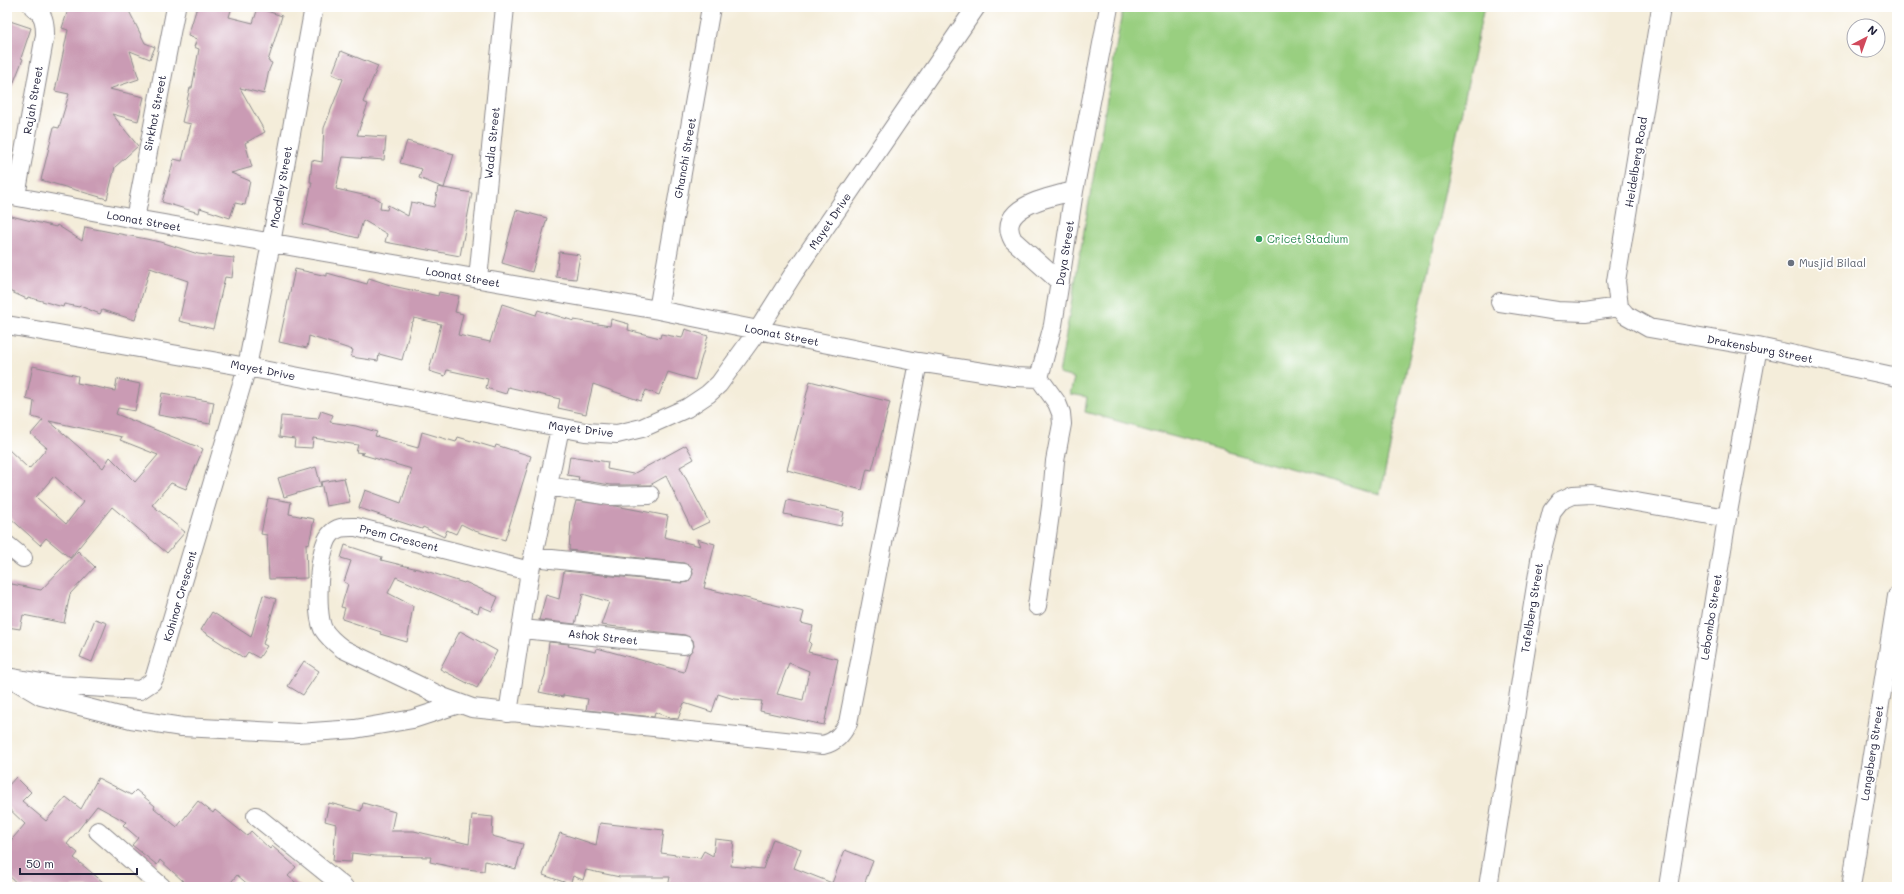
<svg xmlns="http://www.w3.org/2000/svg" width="1904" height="894" font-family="Mali,sans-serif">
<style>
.green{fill:#99cf80;stroke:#5e785e}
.building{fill:#ca9bb4;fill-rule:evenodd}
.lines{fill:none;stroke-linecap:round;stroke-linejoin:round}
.minor-casing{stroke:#8b888a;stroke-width:20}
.minor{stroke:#fff;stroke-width:18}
.leisure-dot{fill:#2e9e5b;stroke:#fff;stroke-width:1.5}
.worship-dot{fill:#6b7280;stroke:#fff;stroke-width:1.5}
.labels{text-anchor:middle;stroke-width:3.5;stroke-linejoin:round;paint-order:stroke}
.street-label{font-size:11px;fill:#22223b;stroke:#fff}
.leisure-label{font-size:11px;fill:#27864d;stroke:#fff;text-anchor:start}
.worship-label{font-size:11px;fill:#5b616d;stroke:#fff;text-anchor:start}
</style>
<rect width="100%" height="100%" fill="#fff"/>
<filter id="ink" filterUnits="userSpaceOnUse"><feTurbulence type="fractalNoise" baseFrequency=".025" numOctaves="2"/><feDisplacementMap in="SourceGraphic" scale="8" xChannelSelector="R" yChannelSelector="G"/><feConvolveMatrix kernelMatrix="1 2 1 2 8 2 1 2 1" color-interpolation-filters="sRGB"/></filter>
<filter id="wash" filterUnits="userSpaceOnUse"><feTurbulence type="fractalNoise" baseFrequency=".012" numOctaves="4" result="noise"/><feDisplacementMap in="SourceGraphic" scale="16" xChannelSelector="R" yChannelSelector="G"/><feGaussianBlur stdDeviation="0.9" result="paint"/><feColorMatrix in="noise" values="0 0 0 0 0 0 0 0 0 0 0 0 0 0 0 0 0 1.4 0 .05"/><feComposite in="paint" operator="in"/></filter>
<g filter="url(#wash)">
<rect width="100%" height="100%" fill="#f4edda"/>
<path class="green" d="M 1123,7 L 1484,7 L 1380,494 L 1085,412 L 1087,397 L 1070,394 L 1074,378 L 1059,374 Z"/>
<g id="blocks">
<path class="building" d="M 69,7 L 127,7 L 145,43 L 155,47 L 150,59 L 130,51 L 139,79 L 109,89 L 144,97 L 138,121 L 112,114 L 138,146 L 115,167 L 107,199 L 41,180 L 54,127 L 59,128 L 69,94 L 55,91 L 68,30 L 62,28 Z
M 197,7 L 232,7 L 229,17 L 253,23 L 258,8 L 282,16 L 268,61 L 272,63 L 269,70 L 264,94 L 240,88 L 265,132 L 245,143 L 252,167 L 231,173 L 250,181 L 245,205 L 235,203 L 230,218 L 200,208 L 199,213 L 162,202 L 174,159 L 182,161 L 191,124 L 182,122 L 190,88 L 192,88 L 199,49 L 194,47 L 197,39 L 188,36 Z
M 7,20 L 31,28 L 21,58 L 23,59 L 8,97 Z
M 341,51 L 378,66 L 363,102 L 368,104 L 357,135 L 386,137 L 384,160 L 343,157 L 336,189 L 376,198 L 381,201 L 380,209 L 387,210 L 388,205 L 408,216 L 411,202 L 434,207 L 438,187 L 472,193 L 460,256 L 385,242 L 387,234 L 363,220 L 358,238 L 303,224 L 312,182 L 310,182 L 312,160 L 322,162 L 324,128 L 343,79 L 332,74 Z
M 407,141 L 454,154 L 444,188 L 419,178 L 422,169 L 400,163 Z
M 516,210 L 547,218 L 532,272 L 502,263 Z
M 7,215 L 56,227 L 57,225 L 82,241 L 85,227 L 161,242 L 198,254 L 234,258 L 232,278 L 225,277 L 213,329 L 179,321 L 188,281 L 150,268 L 135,320 L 102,310 L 100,314 L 80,306 L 79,307 L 64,304 L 63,307 L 28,297 L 27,299 L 7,290 Z
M 559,252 L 580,255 L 576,279 L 556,277 Z
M 295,269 L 327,276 L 327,273 L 367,284 L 369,278 L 393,286 L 438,296 L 439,292 L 459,296 L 455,312 L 463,314 L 458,335 L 490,342 L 502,304 L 536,315 L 538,310 L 574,321 L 574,320 L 610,326 L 611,319 L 629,324 L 628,330 L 660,338 L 661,334 L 682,338 L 685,329 L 708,336 L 695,380 L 668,372 L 659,395 L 646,390 L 641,401 L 593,384 L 586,414 L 558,408 L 560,399 L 508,387 L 506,394 L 486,388 L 488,379 L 447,370 L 445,376 L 429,371 L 441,324 L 414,318 L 413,322 L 412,322 L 402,360 L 379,354 L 378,361 L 351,357 L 353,350 L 309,336 L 307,348 L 279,342 Z
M 33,366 L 78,376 L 77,383 L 115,391 L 117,379 L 140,384 L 135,411 L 118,408 L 116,414 L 203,449 L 186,489 L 171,483 L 152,505 L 185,532 L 167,553 L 112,507 L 70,558 L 46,538 L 40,545 L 7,515 L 7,448 L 29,469 L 47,448 L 31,434 L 43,420 L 32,417 L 34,401 L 26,399 ZM 49,421 L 122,437 L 120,440 L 158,455 L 135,482 L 110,457 L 103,468 ZM 54,476 L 83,502 L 66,524 L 36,497 Z
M 810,381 L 890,402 L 872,470 L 867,469 L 862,490 L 787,470 Z
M 162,393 L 214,402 L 210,424 L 158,415 Z
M 321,411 L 333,415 L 330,422 L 356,426 L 377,432 L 375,436 L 418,448 L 422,432 L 456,442 L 458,437 L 495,448 L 496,445 L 531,456 L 505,540 L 475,531 L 461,524 L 456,534 L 447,530 L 444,537 L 423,527 L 422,529 L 359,508 L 365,490 L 401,503 L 412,469 L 360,454 L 364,453 L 356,452 L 358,445 L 313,438 L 312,448 L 294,447 L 295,439 L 279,437 L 281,416 L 318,419 Z
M 686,445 L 694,459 L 680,467 L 709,522 L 692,530 L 666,476 L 650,485 L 611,485 L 578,480 L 579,477 L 567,475 L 570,456 L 608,462 L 607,469 L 633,474 Z
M 316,467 L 321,486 L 284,497 L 278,478 Z
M 344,478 L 350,502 L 326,506 L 321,482 Z
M 268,498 L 291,502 L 289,514 L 314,519 L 309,544 L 306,543 L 307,578 L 269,579 L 267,535 L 261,534 Z
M 787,500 L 844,512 L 841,526 L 784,514 Z
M 576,501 L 616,506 L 668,516 L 664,537 L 700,546 L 697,539 L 715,544 L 704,588 L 804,612 L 801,623 L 813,626 L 809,642 L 811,644 L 808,652 L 838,659 L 824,725 L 760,711 L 762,701 L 734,699 L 718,694 L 712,712 L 684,703 L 678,719 L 670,718 L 655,712 L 654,717 L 586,710 L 588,699 L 563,695 L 563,697 L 539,692 L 545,675 L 549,642 L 569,644 L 568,646 L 596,652 L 597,648 L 684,672 L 689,654 L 694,646 L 693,640 L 685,635 L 601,625 L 609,602 L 583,594 L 575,624 L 539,620 L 546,595 L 559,599 L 564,571 L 682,583 L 688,582 L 693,574 L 692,568 L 684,563 L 569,550 L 571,520 ZM 789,663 L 809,671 L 803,700 L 777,694 Z
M 345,545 L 382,557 L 381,560 L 426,571 L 464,583 L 465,582 L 498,597 L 492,611 L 480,606 L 478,613 L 396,577 L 388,593 L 413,606 L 407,642 L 380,634 L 381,632 L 342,619 L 345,608 L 341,607 L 348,584 L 344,582 L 351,561 L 341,558 Z
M 78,551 L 95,567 L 70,594 L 64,623 L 23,615 L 20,629 L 7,627 L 7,583 L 41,590 Z
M 263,595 L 276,599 L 263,644 L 267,646 L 259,658 L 248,652 L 244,658 L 201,630 L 212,612 L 251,637 Z
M 95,619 L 107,623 L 92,662 L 80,657 Z
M 460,631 L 497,651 L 477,688 L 440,669 Z
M 304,661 L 319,671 L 303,695 L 288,686 Z
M 16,777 L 31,792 L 22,801 L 46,821 L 66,797 L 81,809 L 98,778 L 131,795 L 136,790 L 155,806 L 154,808 L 177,827 L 198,801 L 213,813 L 215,810 L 247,836 L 251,831 L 270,849 L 272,846 L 296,867 L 288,876 L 301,887 L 251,887 L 237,875 L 227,887 L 178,887 L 183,881 L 160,860 L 157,865 L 132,845 L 138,838 L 123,825 L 126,822 L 97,806 L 67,844 L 78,853 L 74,858 L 109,887 L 21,887 L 7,874 L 7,845 L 25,824 L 7,807 L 7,787 Z
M 329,803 L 361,811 L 363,803 L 395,812 L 391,831 L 414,831 L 469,844 L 472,815 L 493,817 L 492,836 L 523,844 L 516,869 L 485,861 L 484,871 L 457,868 L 430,862 L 431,857 L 376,856 L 352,853 L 351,862 L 333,861 L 336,824 L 325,821 Z
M 600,823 L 664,830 L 661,853 L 700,858 L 704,851 L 713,856 L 715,839 L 734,841 L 731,866 L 763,869 L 773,839 L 801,849 L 794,868 L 832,883 L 845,850 L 873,861 L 863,887 L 668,887 L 670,877 L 620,877 L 586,870 L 583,880 L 573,876 L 570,884 L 543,875 L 560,833 L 596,845 Z"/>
</g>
</g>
<g filter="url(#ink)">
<use href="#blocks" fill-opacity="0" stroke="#8b888a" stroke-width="1"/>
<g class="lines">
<g class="minor-casing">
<path id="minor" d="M 1661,7 L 1616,281 L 1619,307 L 1626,315 L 1649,328 L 1758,347 L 1897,377
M 7,195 L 135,219 L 658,310 L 918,362 L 1015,377 L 1039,378
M 16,196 L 45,35 C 45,23 44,13 33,7
M 135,219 L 176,7
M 478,279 L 505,7
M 1060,282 L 1013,240 C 994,206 1054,196 1074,191
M 1500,302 L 1557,311 L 1585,312 L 1619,307
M 658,310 L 711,7
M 7,325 L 247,367 L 585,432 L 617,434 L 642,428 L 687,408 L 708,394 L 719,384 L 758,330 L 794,273 L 976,7
M 1039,378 L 1053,325 L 1074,191 L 1109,7
M 548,486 L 610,496 L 650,495
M 7,545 L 23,558
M 533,557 L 683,573
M 530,571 L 356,527 C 346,527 337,526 330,535 C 318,550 315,612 323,629 C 328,637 335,643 343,649 L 445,698 L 472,708 L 823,745 C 836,742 842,734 848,723 L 918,362
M 1037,606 L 1051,507 L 1055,461 L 1062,424 L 1061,413 L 1057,403 L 1039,378
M 522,629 L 684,645
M 7,677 L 54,685 L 140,690 L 152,682 L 155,676 L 247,367 L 271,243 L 314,7
M 19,683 L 41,696 L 131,719 L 182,727 L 298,733 L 355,729 L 413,719 L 459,704
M 508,713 L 530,571 L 560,428
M 256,816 L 344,887
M 98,831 L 162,887
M 1488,887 L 1541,554 L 1552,511 L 1560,501 L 1573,495 L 1591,494 L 1727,518
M 1668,887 L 1727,518 L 1758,347
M 1851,887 L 1897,596"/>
</g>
<use href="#minor" class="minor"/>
</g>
</g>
<circle class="leisure-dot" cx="1259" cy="239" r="4"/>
<circle class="worship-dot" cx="1791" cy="263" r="4"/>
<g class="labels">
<g class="street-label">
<text transform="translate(33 100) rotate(-80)" y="4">Rajah Street</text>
<text transform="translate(155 113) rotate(-79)" y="4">Sirkhot Street</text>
<text transform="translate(492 143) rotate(-84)" y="4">Wadia Street</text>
<text transform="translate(685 158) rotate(-80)" y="4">Ghanchi Street</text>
<text transform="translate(1636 162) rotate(-81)" y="4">Heidelberg Road</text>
<text transform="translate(281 187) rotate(-80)" y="4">Moodley Street</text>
<text transform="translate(144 221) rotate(10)" y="4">Loonat Street</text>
<text transform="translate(830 221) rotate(-56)" y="4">Mayet Drive</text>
<text transform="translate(1065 253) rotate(-81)" y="4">Daya Street</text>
<text transform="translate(463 277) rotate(10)" y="4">Loonat Street</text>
<text transform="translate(782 335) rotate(11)" y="4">Loonat Street</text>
<text transform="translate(1760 349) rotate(11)" y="4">Drakensburg Street</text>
<text transform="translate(263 370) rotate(11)" y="4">Mayet Drive</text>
<text transform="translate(581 429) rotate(7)" y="4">Mayet Drive</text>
<text transform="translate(399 538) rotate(14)" y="4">Prem Crescent</text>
<text transform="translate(180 596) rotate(-74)" y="4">Kohinor Crescent</text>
<text transform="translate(1532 608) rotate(-81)" y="4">Tafelberg Street</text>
<text transform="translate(1711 617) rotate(-81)" y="4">Lebombo Street</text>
<text transform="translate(603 637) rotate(6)" y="4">Ashok Street</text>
<text transform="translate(1872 753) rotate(-81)" y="4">Langeberg Street</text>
</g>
<g class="leisure-label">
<text x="1267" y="243">Cricet Stadium</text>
</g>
<g class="worship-label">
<text x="1799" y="267">Musjid Bilaal</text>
</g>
</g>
<rect width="1904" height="894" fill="none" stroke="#fff" stroke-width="24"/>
<g transform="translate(1866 38) rotate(41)"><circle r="19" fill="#ffffff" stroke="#a7a7b1"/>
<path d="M0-3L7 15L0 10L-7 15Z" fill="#d1495b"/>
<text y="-6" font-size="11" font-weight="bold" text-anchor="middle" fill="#22223b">N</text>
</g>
<path d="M20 868v6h117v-6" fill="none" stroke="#22223b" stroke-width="2"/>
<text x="26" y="868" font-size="12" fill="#22223b" stroke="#ffffff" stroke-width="3" paint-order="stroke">50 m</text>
</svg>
